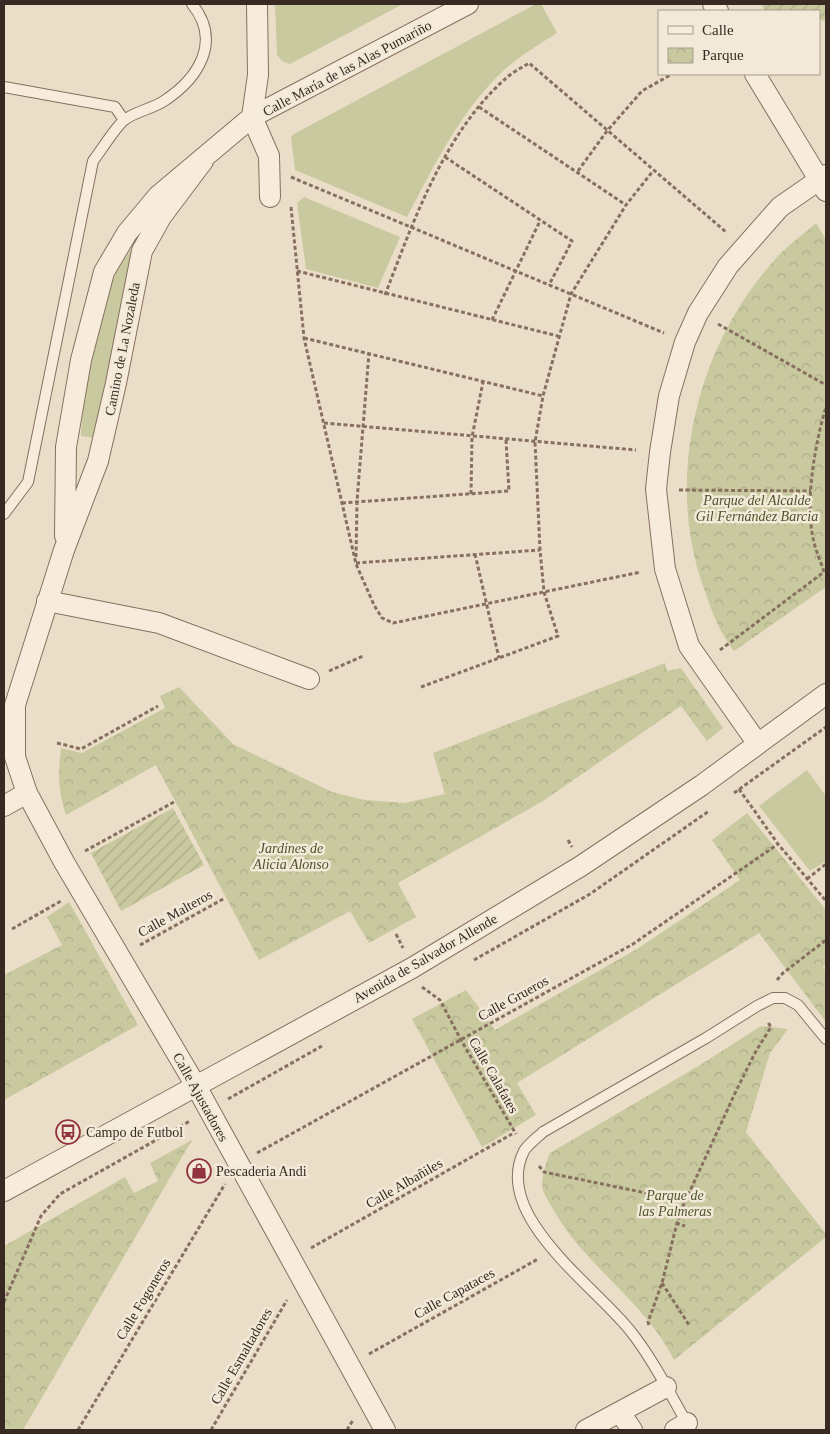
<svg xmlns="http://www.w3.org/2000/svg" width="830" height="1434" font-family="Georgia,serif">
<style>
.grass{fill:#c8c99e}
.park{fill:url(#park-crowns)}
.garden{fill:url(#garden-furrows)}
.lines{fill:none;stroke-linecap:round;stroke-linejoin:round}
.lane-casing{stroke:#87705f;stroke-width:12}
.street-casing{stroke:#87705f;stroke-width:22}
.path{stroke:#87705f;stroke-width:3;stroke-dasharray:4 2.5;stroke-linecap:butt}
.lane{stroke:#f7ecdc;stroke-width:10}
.street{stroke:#f7ecdc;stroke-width:20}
.labels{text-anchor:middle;stroke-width:5;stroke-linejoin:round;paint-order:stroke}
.street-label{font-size:14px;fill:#382a22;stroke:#f3e9d8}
.park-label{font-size:14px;font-style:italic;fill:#4d532a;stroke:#f3e9d8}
.poi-label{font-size:14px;fill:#382a22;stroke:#f3e9d8;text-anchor:start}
</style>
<defs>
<pattern id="park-crowns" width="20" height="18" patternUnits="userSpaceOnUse" patternTransform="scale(1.25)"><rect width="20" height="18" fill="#c8c99e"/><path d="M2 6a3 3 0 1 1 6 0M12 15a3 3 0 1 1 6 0" fill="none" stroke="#adad88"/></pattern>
<pattern id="garden-furrows" width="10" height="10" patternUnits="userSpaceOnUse" patternTransform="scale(1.25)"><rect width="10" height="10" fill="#c8c99e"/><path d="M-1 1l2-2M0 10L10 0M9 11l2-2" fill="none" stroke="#adad88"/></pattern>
</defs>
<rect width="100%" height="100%" fill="#ebdec9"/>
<path class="grass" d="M 275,4 L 403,4 L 290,64 L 282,61 L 277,55 Z
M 536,4 L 541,4 L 557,33 C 535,47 511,61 493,81 C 456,120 432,170 407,217 L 295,170 L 291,137 L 294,134 Z
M 304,197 L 400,237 L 378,288 L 306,269 L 297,203 Z
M 134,246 L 118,333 L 94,438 L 81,436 C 84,379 96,290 134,246 Z
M 807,770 L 826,796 L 826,861 L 810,871 L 759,806 Z"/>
<path class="park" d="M 816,223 L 826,240 L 826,587 L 734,651 C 716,627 712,610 702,583 C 664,471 700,337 781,253 C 792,242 805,233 816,223 Z
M 665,663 L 667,671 L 681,668 L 723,728 L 707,741 L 681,706 L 543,801 L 398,883 L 416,917 L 369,943 L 350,911 L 259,960 L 156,765 L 66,815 C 58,791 58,772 61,748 L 82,753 L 165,708 L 160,696 L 179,687 L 233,744 L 332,792 L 365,800 L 404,803 L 445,794 L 433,753 Z
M 747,813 L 826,910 L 826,964 L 823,967 L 826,971 L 826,1022 L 759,933 L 517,1083 L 536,1115 L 482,1147 L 412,1019 L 466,990 L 495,1030 L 637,949 L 740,880 L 712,840 Z
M 69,902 L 138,1025 L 4,1100 L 4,975 L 62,945 L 47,917 Z
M 761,1026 L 788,1029 L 770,1053 L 746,1132 L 826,1234 L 826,1237 L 674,1360 C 646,1303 588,1268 556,1214 C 552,1207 546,1198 543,1190 C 540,1180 546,1163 550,1153 L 700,1065 Z
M 192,1140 L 23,1430 L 4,1430 L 4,1246 L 125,1177 L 134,1193 L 158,1181 L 150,1163 Z"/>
<path class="garden" d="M 761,4 L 826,4 L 826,21 L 819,20 L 819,11 L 765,11 Z
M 173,808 L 204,865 L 121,911 L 91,853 Z"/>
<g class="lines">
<g class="lane-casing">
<path id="lane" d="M 4,87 L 115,107 L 124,120
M 4,514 L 28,482 L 93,161 C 103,148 112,132 123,121 C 133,112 152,109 164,101 C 199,78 222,41 192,4
M 688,1425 C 670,1394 654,1361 632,1333 C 598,1288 491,1216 524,1151 C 528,1144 538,1137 543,1132 L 706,1038 L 757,1006 L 773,998 L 785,998 L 798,1005 L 826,1039"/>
</g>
<g class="street-casing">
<path id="street" d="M 257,4 L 258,75 L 252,117 L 269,156 L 270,197
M 713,4 L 718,11
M 755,74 L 826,191
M 203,161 L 161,217 L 142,251 L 116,383 L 98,461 L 64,550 L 15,705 L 15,757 L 27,793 L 64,862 L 196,1086 L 385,1430
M 65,536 L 66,447 L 81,360 L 104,272 L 127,233 L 158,196 L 252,117 L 468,4
M 47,601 L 159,623 L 309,679
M 758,744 L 689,646 L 665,569 L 656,489 L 660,452 L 669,396 L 685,342 L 698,313 L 728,266 L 780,207 L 826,175
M 4,806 L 27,793
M 4,1191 L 412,968 L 581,866 L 702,785 L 826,694
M 620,1412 L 632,1430
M 586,1430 L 666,1387
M 675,1430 L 687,1423"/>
</g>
<path class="path" d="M 479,107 L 626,205
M 445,157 L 572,241 L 549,285
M 578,171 L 607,131 L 642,91 L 672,74
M 291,177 L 664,333
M 291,207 L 304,338 L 356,564 L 374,605 L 382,618 L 393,623 L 641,572
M 297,271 L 558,336
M 385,295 C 413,222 444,134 504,80 C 511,73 521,68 529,63 L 726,232
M 492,320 L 540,221
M 718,324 L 826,385
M 304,338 L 543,396
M 324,423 L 636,450
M 679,490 L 811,491
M 471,494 L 472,437 L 483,382
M 342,503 L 509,491 L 506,440
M 475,554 L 499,658
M 356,557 L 357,501 L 369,353
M 356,563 L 540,550
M 720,650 L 824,572 C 821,562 816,552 814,542 C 804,505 815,443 826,407
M 329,671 L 363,656
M 421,687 L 558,636 L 544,592 L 540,550 L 535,442 L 543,396 L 571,294 L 626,205 L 653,171
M 57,743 L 81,749 L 158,706
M 739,789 L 778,844 L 826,901
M 734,793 L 826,727
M 568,840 L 572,847
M 85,851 L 174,802
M 807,879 L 826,864
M 12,929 L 61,901
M 396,934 L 403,948
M 140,945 L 225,898
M 474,960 L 590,894 L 709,811
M 777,980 L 783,973 L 826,940
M 422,987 L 440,1000 L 461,1040 L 516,1134
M 228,1099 L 322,1046
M 257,1153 L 633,944 L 778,844
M 539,1166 L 544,1172 L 685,1201
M 676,1223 L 685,1226
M 311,1248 L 512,1134
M 662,1283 L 689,1325
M 4,1302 L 41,1216 L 60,1194 L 190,1121
M 649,1325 L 648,1322 L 662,1283 L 679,1215 L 736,1091 L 756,1051 L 771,1027 L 767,1021
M 369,1354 L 538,1259
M 78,1430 L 225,1184
M 211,1430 L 287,1300
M 347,1430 L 353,1420"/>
<use href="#lane" class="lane"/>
<use href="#street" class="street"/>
</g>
<defs>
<g id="bus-ring" transform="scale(1.25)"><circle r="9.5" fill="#f3e9d8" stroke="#91343e" stroke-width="1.5"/><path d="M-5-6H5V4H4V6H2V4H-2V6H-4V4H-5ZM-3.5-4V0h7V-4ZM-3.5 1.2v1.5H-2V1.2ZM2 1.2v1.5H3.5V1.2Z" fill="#91343e"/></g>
<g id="shop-ring" transform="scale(1.25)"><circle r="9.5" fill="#f3e9d8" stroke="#91343e" stroke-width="1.5"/><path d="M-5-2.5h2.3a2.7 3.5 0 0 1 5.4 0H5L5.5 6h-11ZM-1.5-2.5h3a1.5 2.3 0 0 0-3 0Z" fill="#91343e"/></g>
</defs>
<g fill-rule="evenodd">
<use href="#bus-ring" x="68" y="1132"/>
<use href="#shop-ring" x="199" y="1171"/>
</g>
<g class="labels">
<g class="street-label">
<text transform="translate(347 68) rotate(-28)" y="5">Calle María de las Alas Pumariño</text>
<text transform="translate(122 349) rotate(-79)" y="5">Camino de La Nozaleda</text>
<text transform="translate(175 913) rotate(-29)" y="5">Calle Malteros</text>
<text transform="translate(425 958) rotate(-30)" y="5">Avenida de Salvador Allende</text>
<text transform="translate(513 998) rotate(-29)" y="5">Calle Grueros</text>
<text transform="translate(494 1075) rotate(60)" y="5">Calle Calafates</text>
<text transform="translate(201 1097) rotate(61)" y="5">Calle Ajustadores</text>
<text transform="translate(404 1183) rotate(-30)" y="5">Calle Albañiles</text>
<text transform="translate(454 1293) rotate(-29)" y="5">Calle Capataces</text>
<text transform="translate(143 1299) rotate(-59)" y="5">Calle Fogoneros</text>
<text transform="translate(241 1356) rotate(-60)" y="5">Calle Esmaltadores</text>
</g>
<g class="park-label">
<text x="757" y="505">Parque del Alcalde<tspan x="757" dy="16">Gil Fernández Barcia</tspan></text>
<text x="291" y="853">Jardines de<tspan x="291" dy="16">Alicia Alonso</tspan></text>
<text x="675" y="1200">Parque de<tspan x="675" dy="16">las Palmeras</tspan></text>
</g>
<g class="poi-label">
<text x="86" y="1137">Campo de Futbol</text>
<text x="216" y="1176">Pescaderia Andi</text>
</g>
</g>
<rect width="830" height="1434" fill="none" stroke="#382a22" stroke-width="10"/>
<rect x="658" y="10" width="162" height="65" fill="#f3e9d8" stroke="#a89d8f"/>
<rect x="668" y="26" width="25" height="8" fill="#f7ecdc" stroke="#a89d8f"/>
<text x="702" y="35" font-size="15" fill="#382a22">Calle</text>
<rect x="668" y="48" width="25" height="15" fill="url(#park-crowns)" stroke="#a89d8f"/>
<text x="702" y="60" font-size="15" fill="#382a22">Parque</text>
</svg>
